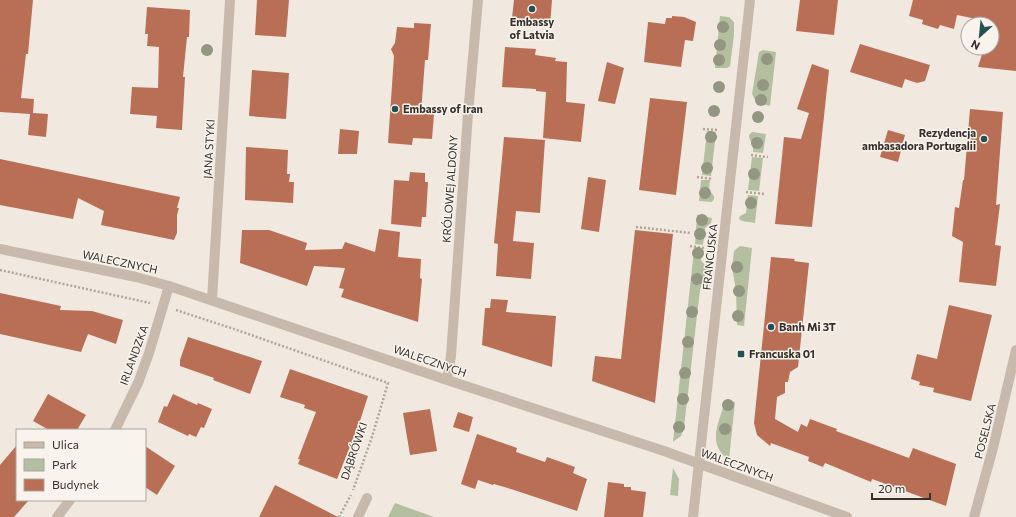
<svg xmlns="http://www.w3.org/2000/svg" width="1016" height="517" font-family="Commissioner,sans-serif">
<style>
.green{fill:#b4bea1}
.building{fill:#b96f55}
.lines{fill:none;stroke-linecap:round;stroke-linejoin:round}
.path{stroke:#b3a497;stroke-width:2.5;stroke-dasharray:2 2;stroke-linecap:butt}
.minor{stroke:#c8b9ad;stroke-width:10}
.tertiary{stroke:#c8b9ad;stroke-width:10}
.tree{fill:#939680}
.poi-dot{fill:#245054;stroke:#f8f3ec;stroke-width:1.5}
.labels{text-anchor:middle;stroke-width:3;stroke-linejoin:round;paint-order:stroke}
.poi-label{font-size:11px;font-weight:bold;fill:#372f2b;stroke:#f8f3ec;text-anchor:start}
.street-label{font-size:11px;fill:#372f2b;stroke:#f8f3ec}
</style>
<rect width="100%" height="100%" fill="#f1e9e0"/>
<path class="green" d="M 720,16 L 729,17 L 734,22 L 734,35 L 730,66 L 727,68 L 715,68 Z
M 763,50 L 776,52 L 770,106 L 756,102 L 752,94 L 759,52 Z
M 707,131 L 716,132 L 711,176 L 702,175 Z
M 752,132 L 766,134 L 763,153 L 753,152 C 754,141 749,143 749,135 Z
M 752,157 L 763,158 L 759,191 L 748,190 Z
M 701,180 L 710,180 L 709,190 L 714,196 L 714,199 L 712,202 L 699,201 Z
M 748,195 L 758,196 L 755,223 L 742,221 L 739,219 L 740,216 L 746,213 Z
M 697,215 L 712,218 L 711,223 L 705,228 L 703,245 L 695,244 Z
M 740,246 L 752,248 L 744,326 L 737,325 L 736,290 L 732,268 L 734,251 Z
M 694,250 L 702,251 L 701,260 L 707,268 L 700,290 L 684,427 L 681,436 L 673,442 Z
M 725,401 L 735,402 L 729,460 C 706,444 719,423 725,401 Z
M 673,468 L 679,479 L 678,496 L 670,495 Z
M 395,503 L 434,517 L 388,517 Z"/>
<path class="building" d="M 0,0 L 33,0 L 28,54 L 26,54 L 21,98 L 34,99 L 33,113 L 48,114 L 46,137 L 28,135 L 30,114 L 0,112 Z
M 257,0 L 289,0 L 286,37 L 255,35 Z
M 514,0 L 552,0 L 550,26 L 530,24 L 530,19 L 512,18 Z
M 800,0 L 838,0 L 834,35 L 796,31 Z
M 913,0 L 1016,0 L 1016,71 L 978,67 L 984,48 L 992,48 L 992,24 L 985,23 L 986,21 L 957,15 L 954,29 L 940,25 L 938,29 L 922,24 L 923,20 L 909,16 Z
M 147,7 L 190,10 L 189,37 L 187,37 L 183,77 L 185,77 L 182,130 L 156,128 L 157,116 L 130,114 L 132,87 L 158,88 L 159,47 L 147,46 L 148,34 L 145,34 Z
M 672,16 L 684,17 L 696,22 L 693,41 L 685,40 L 681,67 L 644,62 L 648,22 L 665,24 L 666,18 L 672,18 Z
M 414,23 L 431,24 L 428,60 L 425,60 L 421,113 L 434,114 L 432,139 L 413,138 L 412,145 L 388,143 L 394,56 L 391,49 L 395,43 L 397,27 L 414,28 Z
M 860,44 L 930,65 L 925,81 L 917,83 L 905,79 L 902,88 L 850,72 Z
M 505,47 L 536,49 L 535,55 L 556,58 L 555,61 L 567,62 L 566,102 L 585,104 L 581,142 L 543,138 L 546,92 L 536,91 L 536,89 L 502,87 Z
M 607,62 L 624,68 L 615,104 L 598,101 Z
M 812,64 L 829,70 L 812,227 L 775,224 L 784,137 L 801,139 L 809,113 L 797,109 Z
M 252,70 L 289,73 L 286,119 L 249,116 Z
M 650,98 L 687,102 L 676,195 L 639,190 Z
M 970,109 L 1003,112 L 996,205 L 1000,204 L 995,245 L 1001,246 L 996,286 L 959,282 L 963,242 L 952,236 L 955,207 L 959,208 L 963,180 L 964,180 Z
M 340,129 L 359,131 L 357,154 L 338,154 Z
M 888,130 L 905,135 L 898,162 L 880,157 Z
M 504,137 L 545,140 L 540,213 L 516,211 L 513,241 L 534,243 L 531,279 L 496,276 L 498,244 L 494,243 Z
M 246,147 L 288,150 L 287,174 L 290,174 L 289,182 L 294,182 L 293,203 L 245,200 Z
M 0,159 L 180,197 L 177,208 L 179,208 L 177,215 L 177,233 L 174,240 L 101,225 L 104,211 L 78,198 L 73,219 L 0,205 Z
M 410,172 L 425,173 L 425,182 L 428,182 L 426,217 L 422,217 L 421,227 L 391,224 L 394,180 L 409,181 Z
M 588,177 L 606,180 L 599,232 L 581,229 Z
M 379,229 L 400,232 L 398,257 L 421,259 L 420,278 L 422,279 L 418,322 L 341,297 L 344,289 L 339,288 L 345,268 L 314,266 L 307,286 L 240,263 L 242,230 L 269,230 L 307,243 L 305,250 L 342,249 L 345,242 L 375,252 Z
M 635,230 L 673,234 L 655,403 L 592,381 L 595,356 L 621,359 Z
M 771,257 L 795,259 L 794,261 L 809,263 L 798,367 L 790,372 L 788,382 L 785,382 L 785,393 L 777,397 L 775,419 L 798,432 L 801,424 L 807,427 L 810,419 L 837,429 L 836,431 L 909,458 L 913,448 L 956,464 L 946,506 L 872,479 L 871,482 L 825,463 L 823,467 L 808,461 L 809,457 L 771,443 L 770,446 L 757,435 L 754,423 Z
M 0,293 L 61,306 L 60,310 L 92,311 L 123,320 L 116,344 L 88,334 L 81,352 L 0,334 Z
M 491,299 L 508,300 L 506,312 L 556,316 L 552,367 L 482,345 L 485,308 L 490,308 Z
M 949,305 L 992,315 L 971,401 L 933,392 L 934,388 L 919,385 L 920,382 L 911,379 L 917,354 L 937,359 Z
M 188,337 L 262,361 L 250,394 L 213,380 L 214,378 L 180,366 L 180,360 Z
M 290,369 L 368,396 L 359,424 L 337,479 L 298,464 L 300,459 L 298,459 L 316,412 L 304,408 L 305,405 L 280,397 Z
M 48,394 L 86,415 L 77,430 L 49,430 L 33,421 Z
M 173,394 L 197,405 L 198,403 L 212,409 L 204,428 L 201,427 L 196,437 L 189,434 L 188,436 L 158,422 L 164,406 L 167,407 Z
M 430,409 L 437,451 L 410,455 L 403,413 Z
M 458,412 L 473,417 L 469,432 L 453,427 Z
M 477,434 L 517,448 L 516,452 L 545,462 L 547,457 L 575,467 L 573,473 L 587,479 L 577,511 L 514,490 L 494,484 L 493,485 L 478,480 L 475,489 L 461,484 Z
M 17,445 L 17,500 L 29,500 L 14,517 L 0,517 L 0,465 Z
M 145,446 L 175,466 L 157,495 L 145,487 Z
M 608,482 L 624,484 L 624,487 L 631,487 L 631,490 L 646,492 L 643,517 L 604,517 Z
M 275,485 L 295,495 L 338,517 L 259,517 Z"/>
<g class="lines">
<path class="path" d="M 703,129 L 717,130
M 751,155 L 768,157
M 697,177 L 712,179
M 746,192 L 764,194
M 636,227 L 691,233
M 690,246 L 704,248
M 0,270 L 150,303
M 176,310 L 234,329 L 388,383 L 372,437 L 353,490
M 339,517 L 351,495"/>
<path class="minor" d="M 0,249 L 136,277 L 169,286 L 447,380 L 664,451 L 847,517
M 212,300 L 230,0
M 447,380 L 451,356 L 468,114 L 478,0
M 115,430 L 138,383 L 149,353 L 169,286
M 57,517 L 70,500
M 358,517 L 367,498
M 974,517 L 993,448 L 1016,350"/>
<path class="tertiary" d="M 693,517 L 750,0"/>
</g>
<g class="tree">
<circle cx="723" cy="27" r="6"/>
<circle cx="720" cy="45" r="6"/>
<circle cx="207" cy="50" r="6"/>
<circle cx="767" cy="59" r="6"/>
<circle cx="719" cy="60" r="6"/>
<circle cx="763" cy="85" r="6"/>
<circle cx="719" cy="87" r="6"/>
<circle cx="761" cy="100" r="6"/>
<circle cx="714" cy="111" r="6"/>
<circle cx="758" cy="117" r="6"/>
<circle cx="711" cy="137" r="6"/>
<circle cx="757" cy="143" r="6"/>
<circle cx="707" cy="168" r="6"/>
<circle cx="754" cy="174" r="6"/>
<circle cx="705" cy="193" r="6"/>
<circle cx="751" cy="203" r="6"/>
<circle cx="702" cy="220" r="6"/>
<circle cx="700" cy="234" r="6"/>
<circle cx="698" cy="253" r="6"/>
<circle cx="737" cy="267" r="6"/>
<circle cx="697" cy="279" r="6"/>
<circle cx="739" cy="291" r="6"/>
<circle cx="692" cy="312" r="6"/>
<circle cx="738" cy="316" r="6"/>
<circle cx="688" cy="342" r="6"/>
<circle cx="685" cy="373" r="6"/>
<circle cx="683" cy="399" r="6"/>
<circle cx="728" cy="405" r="6"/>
<circle cx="679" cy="427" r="6"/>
<circle cx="725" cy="429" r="6"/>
</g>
<g class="poi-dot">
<circle cx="532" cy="9" r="4"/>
<circle cx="395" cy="109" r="4"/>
<circle cx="984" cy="139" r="4"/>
<circle cx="771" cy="327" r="4"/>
<rect x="737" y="350" width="8" height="8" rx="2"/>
</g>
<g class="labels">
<g class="poi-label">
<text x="532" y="26" text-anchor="middle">Embassy<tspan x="532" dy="13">of Latvia</tspan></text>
<text x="403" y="113">Embassy of Iran</text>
<text x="976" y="137" text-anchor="end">Rezydencja<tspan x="976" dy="13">ambasadora Portugalii</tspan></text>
<text x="779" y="331">Banh Mi 3T</text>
<text x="749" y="358">Francuska 01</text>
</g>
<g class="street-label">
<text transform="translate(209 149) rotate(-87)" y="4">JANA STYKI</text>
<text transform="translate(450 189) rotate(-86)" y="4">KRÓLOWEJ ALDONY</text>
<text transform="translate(710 257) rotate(-84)" y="4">FRANCUSKA</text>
<text transform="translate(120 262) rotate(12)" y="4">WALECZNYCH</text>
<text transform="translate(134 355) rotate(-70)" y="4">IRLANDZKA</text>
<text transform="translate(430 361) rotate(19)" y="4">WALECZNYCH</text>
<text transform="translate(985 431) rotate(-76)" y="4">POSELSKA</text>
<text transform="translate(354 451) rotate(-71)" y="4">DĄBRÓWKI</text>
<text transform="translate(737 465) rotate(20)" y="4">WALECZNYCH</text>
</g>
</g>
<rect x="16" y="429" width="130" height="72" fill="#f8f3ec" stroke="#aba59f"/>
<rect x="24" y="442" width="20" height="6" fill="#c8b9ad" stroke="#aba59f"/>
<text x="52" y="449" font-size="12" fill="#372f2b">Ulica</text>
<rect x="24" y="459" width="20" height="12" fill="#b4bea1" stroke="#aba59f"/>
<text x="52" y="469" font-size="12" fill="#372f2b">Park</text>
<rect x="24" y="479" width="20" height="12" fill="#b96f55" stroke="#aba59f"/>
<text x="52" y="489" font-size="12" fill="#372f2b">Budynek</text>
<g transform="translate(980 36) rotate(207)"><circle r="19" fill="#f8f3ec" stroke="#aba59f"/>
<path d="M0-3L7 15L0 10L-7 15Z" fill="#245054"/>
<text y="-6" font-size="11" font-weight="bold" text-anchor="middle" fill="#372f2b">N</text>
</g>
<path d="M872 493v6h58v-6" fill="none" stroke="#372f2b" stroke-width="2"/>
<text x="878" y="493" font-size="12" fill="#372f2b" stroke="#f8f3ec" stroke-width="3" paint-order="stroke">20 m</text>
</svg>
